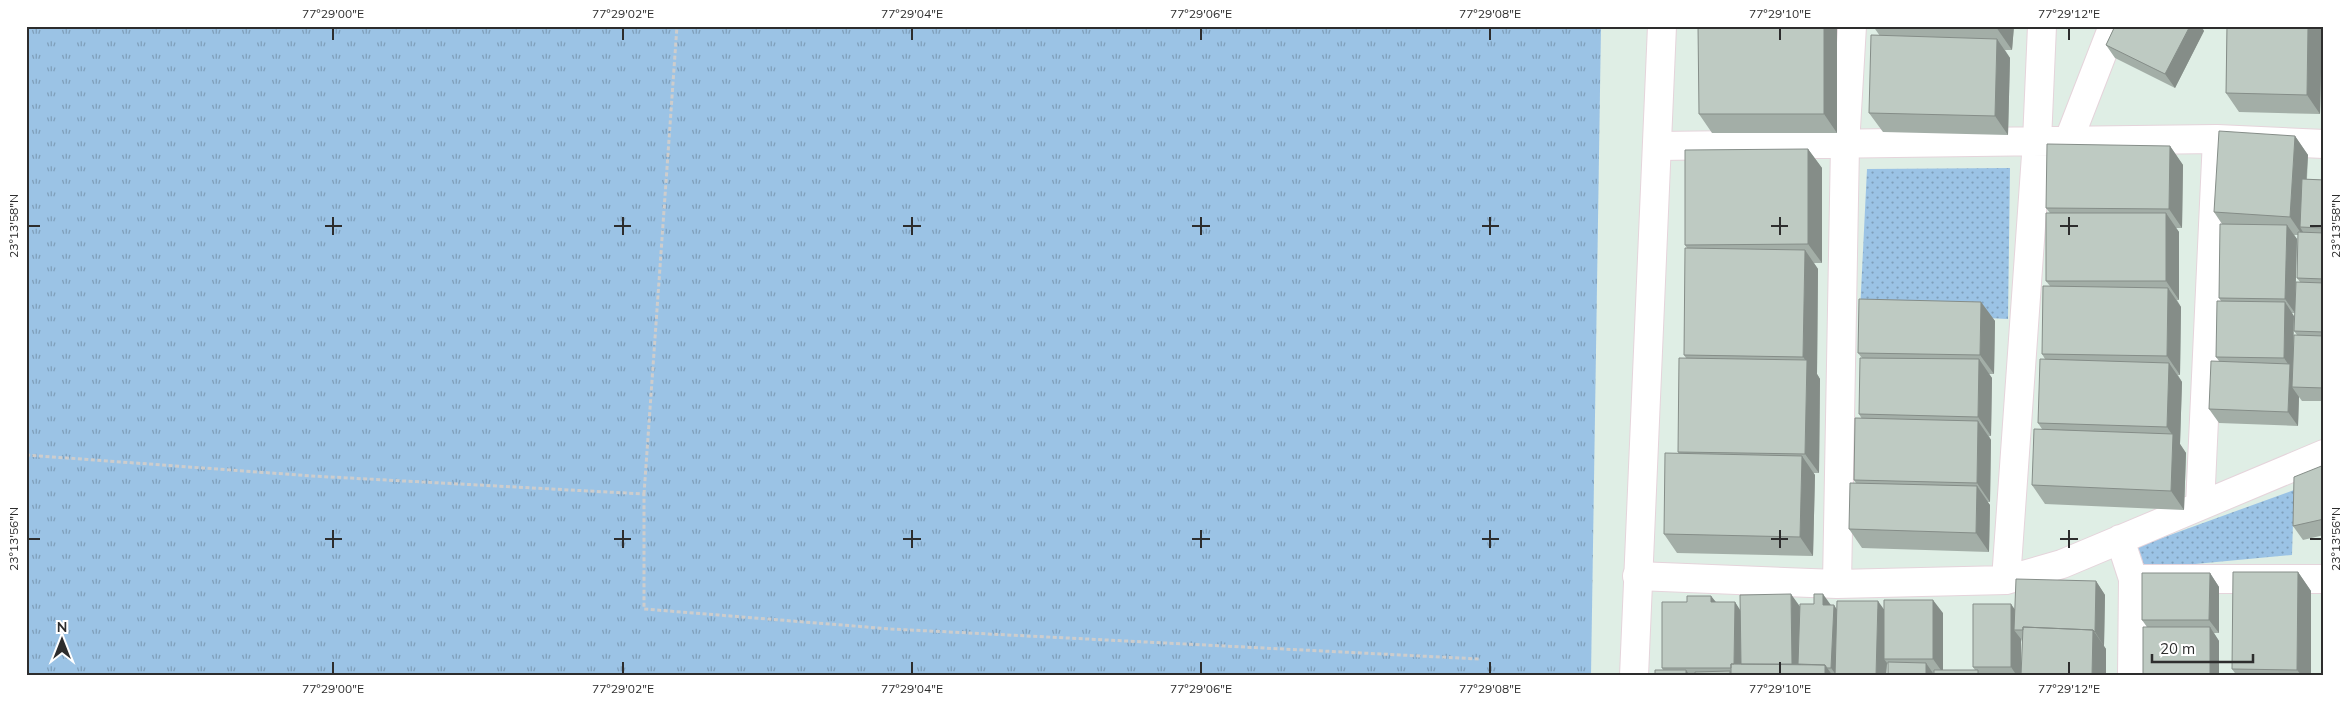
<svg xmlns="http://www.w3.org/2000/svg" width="2350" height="702" font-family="Mulish,sans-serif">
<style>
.grass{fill:url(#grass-tufts)}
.park{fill:url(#park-dots)}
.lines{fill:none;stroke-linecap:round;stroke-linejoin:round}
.minor-casing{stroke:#e5d4db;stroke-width:30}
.tertiary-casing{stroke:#e5d4db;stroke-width:30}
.path{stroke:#cdcdcd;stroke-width:3;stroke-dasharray:4 2.5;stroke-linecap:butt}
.minor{stroke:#fff;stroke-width:28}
.tertiary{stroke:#fff;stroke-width:28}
.wall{fill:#a3aea7;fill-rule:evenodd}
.shaded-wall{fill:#858d88}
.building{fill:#becac2;stroke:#858d88}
.ticks{fill:none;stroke:#2d2d2d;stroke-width:2}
.neatline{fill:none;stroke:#2d2d2d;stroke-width:2}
.ticks-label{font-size:12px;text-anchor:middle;fill:#2d2d2d}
</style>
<defs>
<pattern id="grass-tufts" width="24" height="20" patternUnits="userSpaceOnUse" patternTransform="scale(1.25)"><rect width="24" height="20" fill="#9bc3e5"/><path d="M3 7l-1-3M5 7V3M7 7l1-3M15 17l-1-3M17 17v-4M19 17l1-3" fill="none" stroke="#7f9fba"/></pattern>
<pattern id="park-dots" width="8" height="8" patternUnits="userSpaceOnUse" patternTransform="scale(1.25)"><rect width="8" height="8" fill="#9bc3e5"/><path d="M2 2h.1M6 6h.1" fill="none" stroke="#7f9fba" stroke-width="1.8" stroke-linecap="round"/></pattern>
</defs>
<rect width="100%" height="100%" fill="#dfeee5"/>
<path class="grass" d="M 26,26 L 1601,26 L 1591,676 L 26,676 Z"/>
<path class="park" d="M 2010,168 L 2008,319 L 1860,312 L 1867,169 Z
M 2294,490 L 2292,555 L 2142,569 L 2137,547 Z"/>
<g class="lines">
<g class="minor-casing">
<path id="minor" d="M 2068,142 L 2113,26
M 1657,146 L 2217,139 L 2324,144
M 2200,506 L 2217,139
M 2120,539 L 2133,579 L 2132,676
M 1637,576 L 1837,584 L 2006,580 L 2062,564 L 2324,454
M 2133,579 L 2324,579
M 2006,580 L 2037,141 L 2042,26
M 1837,584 L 1845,145 L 1852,26"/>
</g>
<g class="tertiary-casing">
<path id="tertiary" d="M 1634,676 L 1662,26"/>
</g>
<path class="path" d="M 26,455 L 312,476 L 644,494 L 644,609 L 891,629 L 1479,659
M 644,494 L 677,26"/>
<use href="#minor" class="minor"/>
<use href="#tertiary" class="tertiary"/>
</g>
<path class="wall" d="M 1837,26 L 1837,133 L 1712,133 L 1699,114 Z
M 1873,26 L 2014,26 L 2012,50 L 2005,50 L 2010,58 L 2008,135 L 1883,132 L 1869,113 L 1880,36 Z
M 2115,26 L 2201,26 L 2204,31 L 2175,88 L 2115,58 L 2106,45 Z
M 2227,26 L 2321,26 L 2322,28 L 2320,114 L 2239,112 L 2226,93 Z
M 2295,136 L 2308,155 L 2307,179 L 2324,180 L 2324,401 L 2302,401 L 2299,397 L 2298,426 L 2219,423 L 2209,409 L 2219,361 L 2216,357 L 2221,301 L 2219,298 L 2222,224 L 2214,212 ZM 2294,235 L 2298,235 L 2297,278 L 2300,282 L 2295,302 L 2297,239 ZM 2292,313 L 2295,313 L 2294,331 L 2297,335 L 2294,343 Z
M 2170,146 L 2183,165 L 2182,228 L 2176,228 L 2179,232 L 2179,300 L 2177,300 L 2181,307 L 2180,375 L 2178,375 L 2182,382 L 2180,444 L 2186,453 L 2184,510 L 2045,504 L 2032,485 L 2042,429 L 2038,423 L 2045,359 L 2042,354 L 2050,286 L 2046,281 L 2050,213 L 2046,208 Z
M 1808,149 L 1822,168 L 1822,263 L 1814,263 L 1818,269 L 1817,374 L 1820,379 L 1819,473 L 1813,473 L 1815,475 L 1813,556 L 1677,553 L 1664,534 L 1679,454 L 1678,452 L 1686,358 L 1684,355 L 1687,248 L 1685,245 Z
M 1981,302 L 1995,321 L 1994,374 L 1989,374 L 1992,378 L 1991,436 L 1989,436 L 1991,440 L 1990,502 L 1987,502 L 1990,505 L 1989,552 L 1862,548 L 1849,529 L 1856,483 L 1854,480 L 1862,419 L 1859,414 L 1862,358 L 1858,353 Z
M 2324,465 L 2324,535 L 2303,540 L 2293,526 Z
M 2298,572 L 2311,591 L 2311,676 L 2237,676 L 2232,669 Z
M 2210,573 L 2219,587 L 2219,633 L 2214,633 L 2219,641 L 2219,676 L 2147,627 L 2142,620 Z
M 2096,581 L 2105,595 L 2104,646 L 2106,649 L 2106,676 L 2021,676 L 2022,642 L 2021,639 L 2021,676 L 1888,676 L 1888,665 L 1887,663 L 1886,676 L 1655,676 L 1663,670 L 1662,668 L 1687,602 L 1711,596 L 1716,602 L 1735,602 L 1740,611 L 1830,605 L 1834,605 L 1836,609 L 1884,609 L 1943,613 L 1943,670 L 1975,670 L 1973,667 L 2015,609 Z"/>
<path class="shaded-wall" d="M 1824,26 L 1837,26 L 1837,133 L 1824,114 Z
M 1996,26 L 2014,26 L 2012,50 L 1996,27 Z
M 2190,26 L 2201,26 L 2204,31 L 2175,88 L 2165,74 Z
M 2308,26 L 2321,26 L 2322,28 L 2320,114 L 2307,95 Z
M 1997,39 L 2010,58 L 2008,135 L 1995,116 Z
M 2295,136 L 2308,155 L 2303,227 L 2300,227 L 2303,232 L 2303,236 L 2290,217 Z
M 2170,146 L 2183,165 L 2182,228 L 2169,209 Z
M 1808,149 L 1822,168 L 1822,263 L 1808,244 Z
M 2166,213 L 2179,232 L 2179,300 L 2166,281 Z
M 2287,225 L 2297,239 L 2295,313 L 2285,299 Z
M 1805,250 L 1818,269 L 1817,374 L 1820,379 L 1819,473 L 1805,454 L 1807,362 L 1803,357 Z
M 2168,288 L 2181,307 L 2180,375 L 2167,356 Z
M 1981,302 L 1995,321 L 1994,374 L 1980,355 Z
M 2285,302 L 2294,316 L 2293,369 L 2292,387 L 2299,397 L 2298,426 L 2288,412 L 2290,367 L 2284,358 Z
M 1979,359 L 1992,378 L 1991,436 L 1978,417 Z
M 2169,363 L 2182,382 L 2180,444 L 2186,453 L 2184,510 L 2171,491 L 2173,436 L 2167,427 Z
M 1978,421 L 1991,440 L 1990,502 L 1977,483 Z
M 1802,456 L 1815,475 L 1813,556 L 1800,537 Z
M 1977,486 L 1990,505 L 1989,552 L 1976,533 Z
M 2298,572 L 2311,591 L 2311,676 L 2302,676 L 2297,670 Z
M 2210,573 L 2219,587 L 2219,633 L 2209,620 Z
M 2096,581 L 2105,595 L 2104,646 L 2095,632 Z
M 1791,594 L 1801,608 L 1801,667 L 1792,667 Z
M 1823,594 L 1833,608 L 1823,605 Z
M 1711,596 L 1721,609 L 1711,602 Z
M 1933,600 L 1943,613 L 1943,673 L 1933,659 Z
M 1878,601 L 1888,615 L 1884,659 L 1887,663 L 1886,676 L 1876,676 Z
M 1735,602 L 1744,616 L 1744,667 L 1734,668 Z
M 2011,604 L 2021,618 L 2014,630 L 2021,639 L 2021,676 L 2017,676 L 2011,667 Z
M 1834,605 L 1843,619 L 1837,676 L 1831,668 Z
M 2210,627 L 2219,641 L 2219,676 L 2210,676 Z
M 2093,630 L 2106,649 L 2106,676 L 2092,676 Z
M 1926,663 L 1935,676 L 1926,676 Z
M 1825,665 L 1833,676 L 1825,676 Z
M 1686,670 L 1690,676 L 1686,676 Z"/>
<path class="building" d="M 1698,26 L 1824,26 L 1824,114 L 1699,114 Z
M 1977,26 L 1996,26 L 1996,27 Z
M 2115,26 L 2190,26 L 2165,74 L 2106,45 Z
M 2227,26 L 2308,26 L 2307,95 L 2226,93 Z
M 1871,35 L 1997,39 L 1995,116 L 1869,113 Z
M 2219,131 L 2295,136 L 2290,217 L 2214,212 Z
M 2047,144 L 2170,146 L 2169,209 L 2046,208 Z
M 1808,149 L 1808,244 L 1685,245 L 1685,150 Z
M 2302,179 L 2324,180 L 2324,228 L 2300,227 Z
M 2046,213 L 2166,213 L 2166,281 L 2046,281 Z
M 2220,224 L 2287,225 L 2285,299 L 2219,298 Z
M 2298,232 L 2324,233 L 2324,279 L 2297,278 Z
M 1685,248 L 1805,250 L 1803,357 L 1684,355 Z
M 2296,282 L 2324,283 L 2324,332 L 2294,331 Z
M 2043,286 L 2168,288 L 2167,356 L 2042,354 Z
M 1859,299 L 1981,302 L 1980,355 L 1858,353 Z
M 2217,301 L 2285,302 L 2284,358 L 2216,357 Z
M 2294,335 L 2324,336 L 2324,388 L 2292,387 Z
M 1679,358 L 1807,360 L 1805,454 L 1678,452 Z
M 1860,358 L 1979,359 L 1978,417 L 1859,414 Z
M 2040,359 L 2169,363 L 2167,427 L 2038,423 Z
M 2211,361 L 2290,364 L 2288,412 L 2209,409 Z
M 1855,418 L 1978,421 L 1977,483 L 1854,480 Z
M 2034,429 L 2173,434 L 2171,491 L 2032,485 Z
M 1665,453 L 1802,456 L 1800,537 L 1664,534 Z
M 2324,465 L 2324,519 L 2293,526 L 2294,477 Z
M 1850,483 L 1977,486 L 1976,533 L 1849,529 Z
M 2233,572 L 2298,572 L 2297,670 L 2232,669 Z
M 2142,573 L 2210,573 L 2209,620 L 2142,620 Z
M 2016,579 L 2096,581 L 2095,632 L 2093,630 L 2023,627 L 2023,630 L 2014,630 Z
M 1791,594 L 1792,664 L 1741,664 L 1740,595 Z
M 1814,594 L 1823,594 L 1823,605 L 1834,605 L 1831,668 L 1827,668 L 1825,665 L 1798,664 L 1800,604 L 1814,604 Z
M 1687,596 L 1711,596 L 1711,602 L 1735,602 L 1734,664 L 1731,664 L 1731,668 L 1662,668 L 1662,602 L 1687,602 Z
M 1884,600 L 1933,600 L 1933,659 L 1884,659 Z
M 1837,601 L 1878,601 L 1876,676 L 1835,676 Z
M 1973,604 L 2011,604 L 2011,667 L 1973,667 Z
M 2023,627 L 2093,630 L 2092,676 L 2021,676 Z
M 2143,627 L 2210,627 L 2210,676 L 2143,676 Z
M 1888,662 L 1926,663 L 1926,676 L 1888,676 Z
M 1731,664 L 1825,665 L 1825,676 L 1731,676 Z
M 1655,670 L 1686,670 L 1686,676 L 1655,676 Z
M 1934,670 L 1978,670 L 1978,676 L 1934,676 Z
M 1730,671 L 1730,676 L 1695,676 L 1695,672 Z"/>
<path class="ticks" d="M 333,28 L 333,40M 623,28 L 623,40M 912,28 L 912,40M 1201,28 L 1201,40M 1490,28 L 1490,40M 1780,28 L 1780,40M 2069,28 L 2069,40M 333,217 L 333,235M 623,217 L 623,235M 912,217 L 912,235M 1201,217 L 1201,235M 1490,217 L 1490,235M 1780,217 L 1780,235M 2069,217 L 2069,235M 28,226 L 40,226M 325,226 L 342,226M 614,226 L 631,226M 903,226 L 921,226M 1192,226 L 1210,226M 1482,226 L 1499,226M 1771,226 L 1788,226M 2060,226 L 2078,226M 2310,226 L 2322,226M 333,530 L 333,548M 623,530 L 623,548M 912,530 L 912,548M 1201,530 L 1201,548M 1490,530 L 1490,548M 1780,530 L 1780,548M 2069,530 L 2069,548M 28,539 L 40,539M 325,539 L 342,539M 614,539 L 631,539M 903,539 L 921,539M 1192,539 L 1210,539M 1482,539 L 1499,539M 1771,539 L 1788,539M 2060,539 L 2078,539M 2310,539 L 2322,539M 333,662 L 333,674M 623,662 L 623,674M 912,662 L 912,674M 1201,662 L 1201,674M 1490,662 L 1490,674M 1780,662 L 1780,674M 2069,662 L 2069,674"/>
<rect width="2350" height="702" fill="none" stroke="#ffffff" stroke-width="55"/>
<g transform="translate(62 640)" stroke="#ffffff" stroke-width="4" paint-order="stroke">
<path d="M0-4L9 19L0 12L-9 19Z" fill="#2d2d2d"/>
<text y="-8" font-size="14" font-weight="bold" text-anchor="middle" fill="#2d2d2d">N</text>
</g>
<path d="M2152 654v8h101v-8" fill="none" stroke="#2d2d2d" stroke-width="2.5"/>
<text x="2160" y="654" font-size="15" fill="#2d2d2d" stroke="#ffffff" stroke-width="4" paint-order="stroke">20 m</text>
<rect x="28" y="28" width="2294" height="646" class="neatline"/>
<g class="ticks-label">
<text x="333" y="18">77°29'00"E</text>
<text x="623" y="18">77°29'02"E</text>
<text x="912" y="18">77°29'04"E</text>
<text x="1201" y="18">77°29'06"E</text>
<text x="1490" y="18">77°29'08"E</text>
<text x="1780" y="18">77°29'10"E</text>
<text x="2069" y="18">77°29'12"E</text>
<text transform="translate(14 226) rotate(-90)" y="4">23°13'58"N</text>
<text transform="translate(2336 226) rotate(-90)" y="4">23°13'58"N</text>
<text transform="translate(14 539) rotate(-90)" y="4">23°13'56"N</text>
<text transform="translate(2336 539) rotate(-90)" y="4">23°13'56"N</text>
<text x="333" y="693">77°29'00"E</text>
<text x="623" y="693">77°29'02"E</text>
<text x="912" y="693">77°29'04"E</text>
<text x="1201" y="693">77°29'06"E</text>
<text x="1490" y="693">77°29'08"E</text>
<text x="1780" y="693">77°29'10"E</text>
<text x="2069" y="693">77°29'12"E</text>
</g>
</svg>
